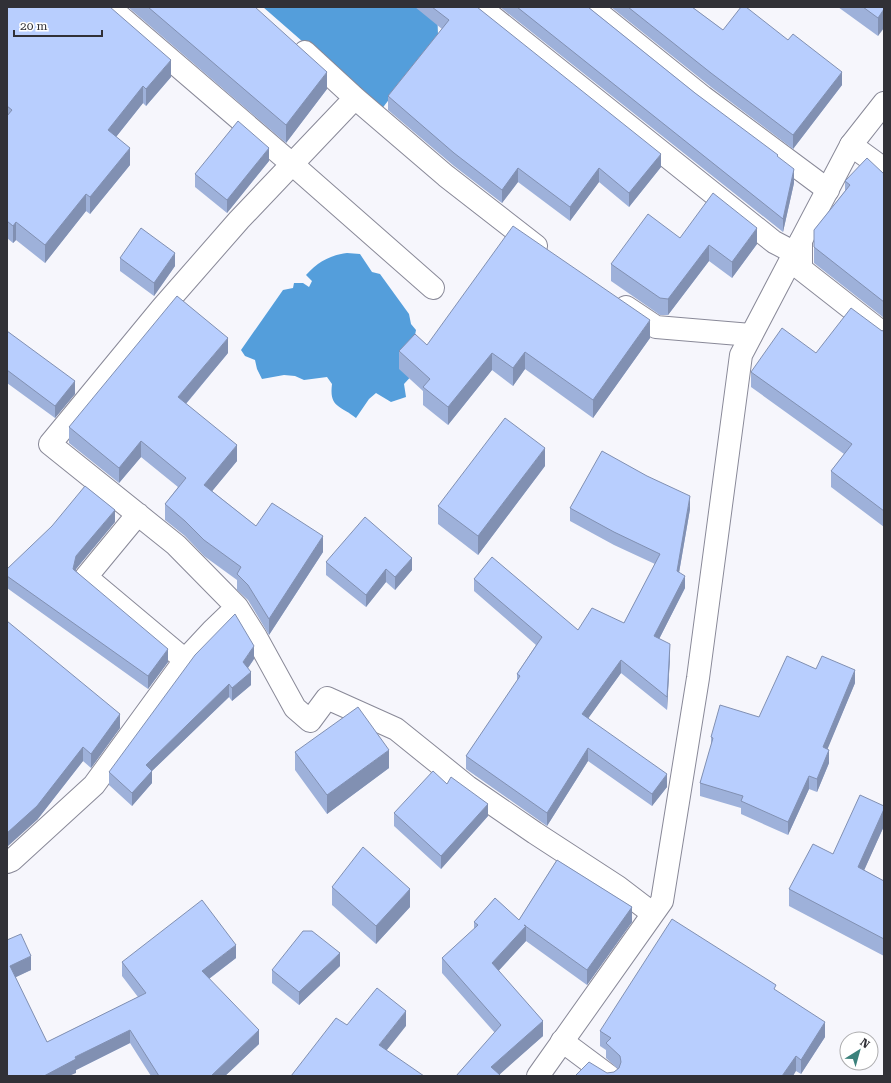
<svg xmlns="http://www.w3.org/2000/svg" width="891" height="1083" font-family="'Roboto Serif',serif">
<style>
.water{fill:#549edb}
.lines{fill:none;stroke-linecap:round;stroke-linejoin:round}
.street-casing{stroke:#898998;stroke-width:24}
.secondary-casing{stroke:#898998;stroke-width:24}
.street{stroke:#fff;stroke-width:22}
.secondary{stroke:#fff;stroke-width:22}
.wall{fill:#9eb1da}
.shaded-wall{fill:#8190b2}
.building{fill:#b8cefe;stroke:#8190b2}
</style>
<rect width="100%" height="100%" fill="#f6f6fc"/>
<path class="water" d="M 263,7 L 437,7 L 438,35 L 381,110 Z
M 347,253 L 360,254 L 372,272 L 380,274 L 409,314 L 411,324 L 416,330 L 414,340 L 415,372 L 404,384 L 406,397 L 391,402 L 376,393 L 369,399 L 356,418 C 340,405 329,408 332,384 L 327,377 L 304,380 L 295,376 L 284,375 L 262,379 L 257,369 L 255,360 L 245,356 L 241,350 L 283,290 L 293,288 L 294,283 L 303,283 L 309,287 L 312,281 L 306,275 C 318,262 330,255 347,253 Z"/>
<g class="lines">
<g class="street-casing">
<path id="street" d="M 109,7 L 292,164 L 433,288
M 480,7 L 774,242 L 795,253
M 591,7 L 703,97 L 828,190
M 305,52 L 355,98 L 446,176 L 536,246
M 851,145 L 884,169
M 801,241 L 801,269 L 884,334
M 626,307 L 656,327 L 751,335
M 138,514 L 86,577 L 185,660
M 237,607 L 176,545 L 50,444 L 162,308 L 239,220 L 355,98
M 7,862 L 12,860 L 94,785 L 185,660 L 212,631 L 237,607 L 256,637 L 295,708 L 310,721 L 327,698 L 396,729 L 468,787 L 535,833 L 618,887 L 652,913
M 562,1041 L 609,1076"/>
</g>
<g class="secondary-casing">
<path id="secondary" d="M 538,1076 L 662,901 L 698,678 L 741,355 L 851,145 L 884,103"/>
</g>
<use href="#street" class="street"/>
<use href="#secondary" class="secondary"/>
</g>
<path class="wall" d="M 7,7 L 171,77 L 146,106 L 143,103 L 116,137 L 130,165 L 90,214 L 86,211 L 45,263 L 16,240 L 13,243 L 7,238 Z
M 128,7 L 255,7 L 327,89 L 286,143 Z
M 415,7 L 477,7 L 661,167 L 629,207 L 599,182 L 570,221 L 518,182 L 502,203 L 454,166 L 388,110 L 388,96 L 442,29 Z
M 500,7 L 588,7 L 695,93 L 778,157 L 794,183 L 783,232 Z
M 611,7 L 692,7 L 723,30 L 842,85 L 793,149 L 711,87 Z
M 838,7 L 884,7 L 878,36 Z
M 269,161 L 227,213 L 195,187 L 195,174 Z
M 884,174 L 884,318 L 814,263 L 814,230 L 845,191 L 845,181 Z
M 680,238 L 757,244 L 732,278 L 709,261 L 668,315 L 660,315 L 611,281 L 611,264 Z
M 120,258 L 175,266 L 154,296 L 120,271 Z
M 884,330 L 884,527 L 831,487 L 831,471 L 844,454 L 751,387 L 751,372 L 816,353 Z
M 7,331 L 75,394 L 55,418 L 7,383 Z
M 650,338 L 593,418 L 525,369 L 513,386 L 492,370 L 448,425 L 423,405 L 423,391 L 399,369 L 399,351 L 427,345 Z
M 228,353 L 186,404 L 237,461 L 212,491 L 256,526 L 323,552 L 269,635 L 248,600 L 237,590 L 237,580 L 204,556 L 185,536 L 165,520 L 165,504 L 178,487 L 141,457 L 119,483 L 69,443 L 69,427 Z
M 545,466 L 478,555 L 438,524 L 438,506 Z
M 570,508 L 690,509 L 679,573 L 685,588 L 659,639 L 670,656 L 667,710 L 621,673 L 588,718 L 667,787 L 652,806 L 588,761 L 547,826 L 466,769 L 466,756 L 517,681 L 517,674 L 536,645 L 474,591 L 474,579 L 578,630 L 624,623 L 655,564 L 614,545 L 570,521 Z
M 115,522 L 76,569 L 76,571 L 168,662 L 148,689 L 7,588 L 7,569 Z
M 326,562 L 412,570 L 395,590 L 386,582 L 366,607 L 326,575 Z
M 7,621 L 120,728 L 91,768 L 83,761 L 37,820 Z
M 254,659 L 248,668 L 251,685 L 232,701 L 229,697 L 152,771 L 152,783 L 132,806 L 109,785 L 109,772 Z
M 816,669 L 855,683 L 827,749 L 829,763 L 817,792 L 809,789 L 788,835 L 741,814 L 741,808 L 700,796 L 700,783 L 711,747 L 711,737 L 759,717 Z
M 295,752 L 389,768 L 327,814 L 295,770 Z
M 447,784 L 488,816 L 441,869 L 394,826 L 394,813 Z
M 884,806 L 884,826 L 864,870 L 884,881 L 884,956 L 789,906 L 789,889 L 833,854 Z
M 557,860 L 632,907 L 632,922 L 587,985 L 526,941 L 498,971 L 543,1021 L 543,1036 L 499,1074 L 500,1076 L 456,1076 L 495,1033 L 442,973 L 442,958 L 474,929 L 474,922 L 495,898 L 519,920 Z
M 332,887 L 410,907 L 376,944 L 332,905 Z
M 7,940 L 31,970 L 15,977 L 47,1042 L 138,997 L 122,976 L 122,962 L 236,958 L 209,979 L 259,1044 L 225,1076 L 151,1076 L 130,1043 L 76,1070 L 76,1073 L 7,1076 Z
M 340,966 L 299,1005 L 272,983 L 272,970 Z
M 776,991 L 825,1037 L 801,1074 L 796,1071 L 607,1073 L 614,1072 L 618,1069 L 606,1058 L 606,1050 L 600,1046 L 600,1031 Z"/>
<path class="shaded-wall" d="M 884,9 L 884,28 L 878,36 L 878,18 Z
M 171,60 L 171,77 L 146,106 L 146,89 Z
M 327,72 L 327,89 L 286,143 L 286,125 Z
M 842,72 L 842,85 L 793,149 L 793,135 Z
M 143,86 L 143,103 L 108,147 L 108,130 Z
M 130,148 L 130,165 L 90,214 L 90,197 Z
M 269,148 L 269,161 L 227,213 L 227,200 Z
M 661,154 L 661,167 L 629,207 L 629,193 Z
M 518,168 L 518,182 L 502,203 L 502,190 Z
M 599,168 L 599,182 L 570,221 L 570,207 Z
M 794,169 L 794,183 L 783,232 L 783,219 Z
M 86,194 L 86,211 L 45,263 L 45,245 Z
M 16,222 L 16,240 L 13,243 L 13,226 Z
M 757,228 L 757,244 L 732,278 L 732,262 Z
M 709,245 L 709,261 L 668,315 L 668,299 Z
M 175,253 L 175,266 L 154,296 L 154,283 Z
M 650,320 L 650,338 L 593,418 L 593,400 Z
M 228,338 L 228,353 L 178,413 L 178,397 Z
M 525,352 L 525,369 L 513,386 L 513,368 Z
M 492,353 L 492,370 L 448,425 L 448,407 Z
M 75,381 L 75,394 L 55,418 L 55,406 Z
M 141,441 L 141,457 L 119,483 L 119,468 Z
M 237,445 L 237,461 L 204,501 L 204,485 Z
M 545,448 L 545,466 L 478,555 L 478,536 Z
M 690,496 L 690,509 L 677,584 L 677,571 Z
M 115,510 L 115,522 L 76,569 L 73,582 L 73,569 L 76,556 Z
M 323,536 L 323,552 L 269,635 L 269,619 Z
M 412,558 L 412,570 L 395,590 L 395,577 Z
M 386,569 L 386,582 L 366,607 L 366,595 Z
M 685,576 L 685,588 L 654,649 L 654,636 Z
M 670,644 L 670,656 L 667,710 L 667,697 Z
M 254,646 L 254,659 L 243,675 L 243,662 Z
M 168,649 L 168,662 L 148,689 L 148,676 Z
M 621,660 L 621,673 L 582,727 L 582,714 Z
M 855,670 L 855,683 L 823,760 L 823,747 Z
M 251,672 L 251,685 L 232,701 L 232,688 Z
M 229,684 L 229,697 L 152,771 L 152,783 L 132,806 L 132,793 L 146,765 Z
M 120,714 L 120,728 L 91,768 L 91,754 Z
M 83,747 L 83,761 L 37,820 L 7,847 L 7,833 Z
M 588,748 L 588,761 L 547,826 L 547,813 Z
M 389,750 L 389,768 L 327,814 L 327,795 Z
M 829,750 L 829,763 L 817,792 L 817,779 Z
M 667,774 L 667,787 L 652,806 L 652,794 Z
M 809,776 L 809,789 L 788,835 L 788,822 Z
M 488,804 L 488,816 L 441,869 L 441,856 Z
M 884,809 L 884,826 L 858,884 L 858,867 Z
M 410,889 L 410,907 L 376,944 L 376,926 Z
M 632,907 L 632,922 L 587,985 L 587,970 Z
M 526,926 L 526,941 L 492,978 L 492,963 Z
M 236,945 L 236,958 L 202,984 L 202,971 Z
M 340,953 L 340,966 L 299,1005 L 299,992 Z
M 31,956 L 31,970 L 10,980 L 10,966 Z
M 406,1011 L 406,1026 L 379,1060 L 379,1045 Z
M 543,1021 L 543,1036 L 498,1076 L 491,1067 Z
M 825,1022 L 825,1037 L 801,1074 L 801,1060 Z
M 130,1030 L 130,1043 L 76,1070 L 76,1073 L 69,1076 L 44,1076 L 75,1057 Z
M 259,1030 L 259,1044 L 225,1076 L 211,1076 Z
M 796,1056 L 796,1071 L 793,1076 L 782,1076 Z"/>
<path class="building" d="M 7,7 L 110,7 L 171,60 L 146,89 L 143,86 L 108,130 L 130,148 L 90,197 L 86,194 L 45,245 L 16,222 L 13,226 L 7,221 L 7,116 L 12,110 L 7,106 Z
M 148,7 L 255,7 L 327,72 L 286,125 Z
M 432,7 L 477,7 L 661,154 L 629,193 L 599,168 L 570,207 L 518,168 L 502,190 L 454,153 L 388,96 L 449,20 Z
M 517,7 L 588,7 L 695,93 L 778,155 L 777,156 L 794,169 L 783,219 Z
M 628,7 L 692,7 L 723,30 L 741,7 L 746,7 L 788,40 L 793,34 L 842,72 L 793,135 L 711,73 Z
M 863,7 L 884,7 L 884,9 L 878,18 Z
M 238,121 L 269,148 L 227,200 L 195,174 Z
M 867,158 L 884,174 L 884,302 L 814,247 L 814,230 L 850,185 L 845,181 Z
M 713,193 L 757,228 L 732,262 L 709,245 L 668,299 L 660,298 L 611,264 L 648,214 L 680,238 Z
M 513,226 L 650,320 L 593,400 L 525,352 L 513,368 L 492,353 L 448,407 L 423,387 L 430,379 L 399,351 L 415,334 L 427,345 Z
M 141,228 L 175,253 L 154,283 L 120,258 Z
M 177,296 L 228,338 L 178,397 L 237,445 L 204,485 L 256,526 L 272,503 L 323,536 L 269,619 L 248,585 L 237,574 L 241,567 L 204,540 L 185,521 L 165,504 L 186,478 L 141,441 L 119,468 L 69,427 Z
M 851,308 L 882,331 L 884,330 L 884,511 L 831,471 L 852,444 L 751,372 L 782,328 L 816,353 Z
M 7,331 L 75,381 L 55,406 L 7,370 Z
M 505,418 L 545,448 L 478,536 L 438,506 Z
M 602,451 L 647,476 L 690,496 L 677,571 L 685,576 L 654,636 L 670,644 L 667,697 L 621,660 L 582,714 L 667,774 L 652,794 L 588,748 L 547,813 L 466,756 L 520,676 L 517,674 L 542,637 L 474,579 L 492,557 L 578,630 L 592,608 L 624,623 L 660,554 L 614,532 L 570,508 Z
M 85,486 L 115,510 L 76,556 L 73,569 L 168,649 L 148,676 L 7,576 L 7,569 L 52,526 Z
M 365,517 L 412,558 L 395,577 L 386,569 L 366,595 L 326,562 Z
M 235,614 L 254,646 L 243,662 L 251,672 L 232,688 L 229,684 L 146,765 L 152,771 L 132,793 L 109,772 L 195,655 Z
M 7,621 L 120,714 L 91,754 L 83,747 L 37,806 L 7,833 Z
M 787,656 L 816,669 L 822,656 L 855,670 L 823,747 L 829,750 L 817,779 L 809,776 L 788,822 L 741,801 L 743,796 L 700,783 L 713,738 L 711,737 L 720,705 L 759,717 Z
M 358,707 L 389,750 L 327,795 L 295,752 Z
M 433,771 L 447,784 L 451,777 L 488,804 L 441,856 L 394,813 Z
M 860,795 L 884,806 L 884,809 L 858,867 L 884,881 L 884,939 L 789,889 L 813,844 L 833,854 Z
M 363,847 L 410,889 L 376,926 L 332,887 Z
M 557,860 L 632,907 L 587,970 L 524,925 L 526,926 L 492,963 L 543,1021 L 491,1067 L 500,1075 L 498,1076 L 456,1076 L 501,1025 L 442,958 L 478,925 L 474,922 L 495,898 L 519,920 Z
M 202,900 L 236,945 L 202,971 L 259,1030 L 211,1076 L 159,1076 L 130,1030 L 75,1057 L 76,1059 L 44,1076 L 7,1076 L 7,940 L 21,934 L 31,956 L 10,966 L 47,1042 L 146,993 L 122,962 Z
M 672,919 L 776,985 L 774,989 L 825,1022 L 801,1060 L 796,1056 L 782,1076 L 575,1076 L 589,1062 L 607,1073 L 614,1072 L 619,1068 L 621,1062 L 620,1056 L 606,1043 L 611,1038 L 600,1031 Z
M 303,931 L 312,931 L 340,953 L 299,992 L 272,970 Z
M 377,988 L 406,1011 L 379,1045 L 424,1076 L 291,1076 L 336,1018 L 347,1025 Z"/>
<rect width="891" height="1083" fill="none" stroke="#313137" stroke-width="16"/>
<g transform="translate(859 1051) rotate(37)"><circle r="19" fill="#ffffff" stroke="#adadaf"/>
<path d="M0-3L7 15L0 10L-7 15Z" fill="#3b827c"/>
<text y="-6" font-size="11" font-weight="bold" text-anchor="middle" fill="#313137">N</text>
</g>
<path d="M14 30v6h88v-6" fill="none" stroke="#313137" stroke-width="2"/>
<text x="20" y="30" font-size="12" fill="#313137" stroke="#ffffff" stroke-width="3" paint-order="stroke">20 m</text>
</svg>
